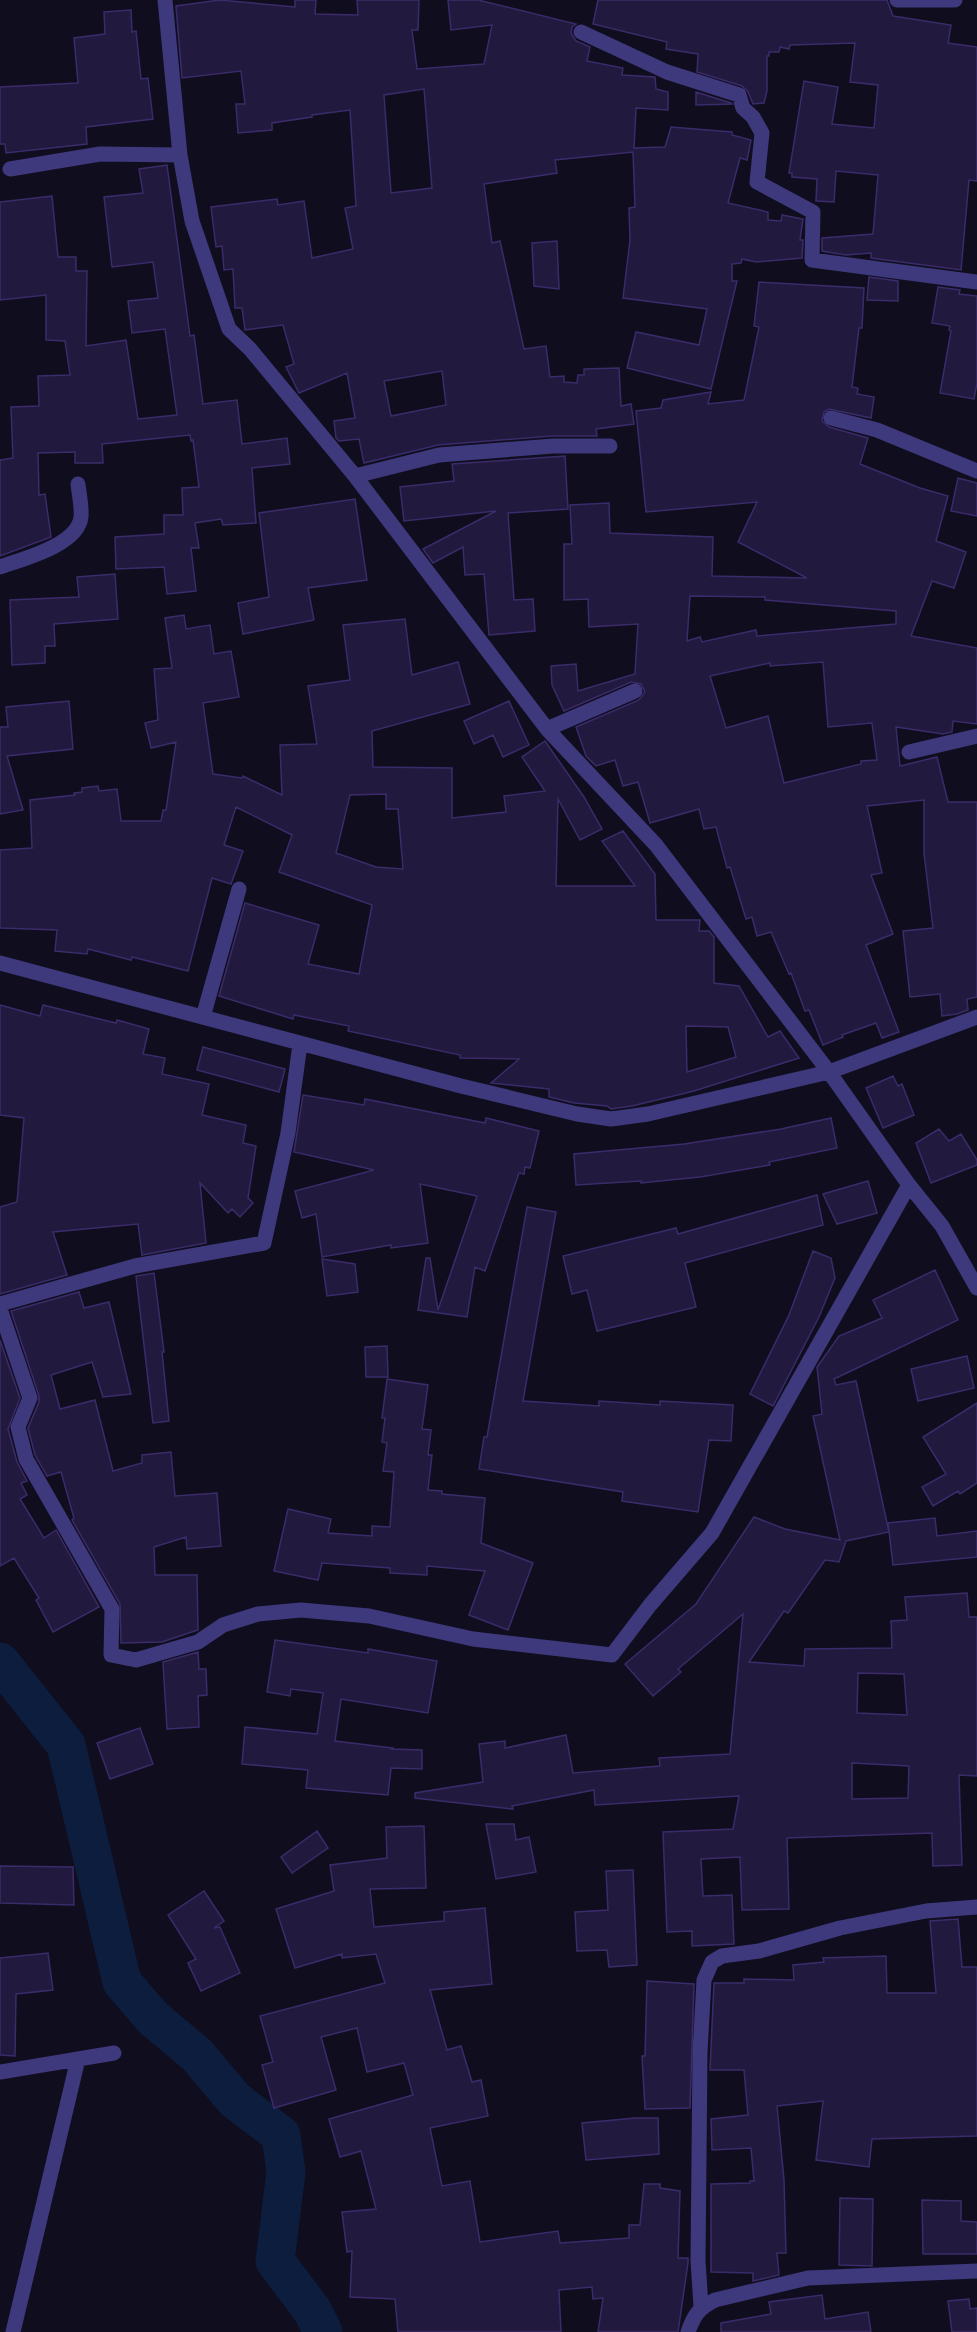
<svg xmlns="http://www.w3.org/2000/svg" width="977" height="2332" font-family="Montserrat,sans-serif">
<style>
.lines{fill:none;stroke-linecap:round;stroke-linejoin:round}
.river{stroke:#0c1d3e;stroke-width:39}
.building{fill:#22193e;stroke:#3a2c6a;stroke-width:1.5;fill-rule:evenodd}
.minor{stroke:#3d397c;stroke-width:15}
</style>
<rect width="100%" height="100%" fill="#100d1e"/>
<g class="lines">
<path class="river" d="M 0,1662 L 66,1745 L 122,1982 L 153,2018 L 197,2055 L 235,2100 L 281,2135 L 286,2172 L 275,2261 L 312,2310 L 323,2332"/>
</g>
<path class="building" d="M 220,0 L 295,7 L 295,0 L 316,0 L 315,14 L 358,15 L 357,0 L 419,0 L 418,30 L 412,30 L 417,69 L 484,64 L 492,25 L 451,30 L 448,0 L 478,0 L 576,24 L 572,27 L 571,33 L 576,41 L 590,47 L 587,61 L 623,68 L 622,75 L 655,77 L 656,89 L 668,92 L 668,110 L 636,108 L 634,148 L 665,147 L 671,127 L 732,132 L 732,135 L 751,140 L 747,160 L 740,158 L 728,203 L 768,212 L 768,220 L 781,221 L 782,215 L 803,219 L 800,240 L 803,240 L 802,258 L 756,262 L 742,259 L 741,263 L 732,264 L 732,281 L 737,281 L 711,389 L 627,368 L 636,332 L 699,345 L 707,309 L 623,298 L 630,240 L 629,208 L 635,207 L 633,152 L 555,160 L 557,173 L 484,184 L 492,243 L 500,241 L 524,349 L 546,346 L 550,377 L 564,376 L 564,382 L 577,383 L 578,375 L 584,375 L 584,369 L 619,368 L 621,406 L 631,404 L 634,424 L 596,429 L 597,436 L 552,436 L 438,445 L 364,463 L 359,439 L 339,441 L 336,438 L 334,421 L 355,418 L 347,373 L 299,393 L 286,367 L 294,364 L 283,325 L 245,330 L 242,308 L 235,308 L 233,269 L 224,270 L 222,246 L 216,247 L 211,207 L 277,199 L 278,205 L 304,201 L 312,258 L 353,249 L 345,208 L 356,206 L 350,110 L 312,115 L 312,117 L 272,123 L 272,130 L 238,133 L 236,104 L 245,104 L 241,71 L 182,78 L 176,6 ZM 424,89 L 432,188 L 391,193 L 384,95 ZM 442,371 L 446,405 L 391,416 L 384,381 Z
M 598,0 L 887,0 L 893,16 L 951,25 L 948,43 L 977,47 L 977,181 L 969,180 L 961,270 L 871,258 L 871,253 L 846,255 L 822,251 L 822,238 L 873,234 L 878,175 L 836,171 L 834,202 L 816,201 L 817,179 L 792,177 L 792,173 L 789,173 L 804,81 L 838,87 L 832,124 L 874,128 L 878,85 L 850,82 L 855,43 L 790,45 L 789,49 L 780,47 L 779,52 L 769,52 L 769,56 L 767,56 L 767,91 L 764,103 L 753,104 L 748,92 L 742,86 L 697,72 L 698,54 L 666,49 L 667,42 L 593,24 Z
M 131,10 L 132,32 L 136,31 L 141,79 L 148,78 L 153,119 L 86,127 L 87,144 L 6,153 L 5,144 L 0,144 L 0,87 L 78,83 L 74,38 L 105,34 L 104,12 Z
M 696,92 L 731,103 L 732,104 L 696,105 Z
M 167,165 L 190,336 L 194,335 L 203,404 L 237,400 L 242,444 L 287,438 L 290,464 L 252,468 L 256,523 L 223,525 L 221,519 L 195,523 L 199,548 L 191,548 L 196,591 L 167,594 L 164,567 L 116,569 L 115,537 L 164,534 L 164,515 L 183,515 L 182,488 L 199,487 L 193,440 L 191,441 L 190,435 L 102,444 L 103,463 L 75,463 L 75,452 L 38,453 L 39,495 L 45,494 L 51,537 L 0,556 L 0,460 L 13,458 L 11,407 L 39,406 L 38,376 L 70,375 L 65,341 L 46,340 L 46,295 L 0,300 L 0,202 L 52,196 L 58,257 L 76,257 L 76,271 L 87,271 L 86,346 L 126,340 L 138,419 L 177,415 L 165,329 L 132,333 L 128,301 L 158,298 L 153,262 L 112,267 L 104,197 L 143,193 L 139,169 Z
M 557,241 L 559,289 L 534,286 L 532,243 Z
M 869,277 L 898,281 L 898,301 L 867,300 Z
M 759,282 L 864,288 L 862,328 L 859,328 L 852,387 L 858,388 L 857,394 L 874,397 L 871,418 L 829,409 L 824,412 L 822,421 L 829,427 L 868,438 L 860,464 L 920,488 L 948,496 L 936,541 L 966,552 L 954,588 L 932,581 L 911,636 L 977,648 L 977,724 L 953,721 L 952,732 L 943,734 L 896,727 L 900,766 L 937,757 L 948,802 L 977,802 L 977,997 L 967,999 L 968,1010 L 957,1014 L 942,1016 L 940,994 L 910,997 L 903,931 L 933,928 L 924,853 L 924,800 L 867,806 L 882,873 L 871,875 L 893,934 L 866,945 L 899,1032 L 882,1038 L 876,1023 L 842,1035 L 843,1037 L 823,1045 L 809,1010 L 805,1011 L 791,973 L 789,974 L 771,932 L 757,936 L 752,917 L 746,919 L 730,867 L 727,868 L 716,827 L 704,829 L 699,809 L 650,823 L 638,782 L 623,786 L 615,760 L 596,766 L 586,756 L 576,727 L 639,700 L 645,692 L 641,684 L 631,682 L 564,711 L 552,685 L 551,666 L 576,664 L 578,691 L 635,674 L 638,624 L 589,627 L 588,599 L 564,600 L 564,544 L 572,544 L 570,505 L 609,503 L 610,533 L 713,537 L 712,576 L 807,578 L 738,542 L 757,502 L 646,512 L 636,411 L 661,408 L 663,400 L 711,392 L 708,404 L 744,400 L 759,327 L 754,326 ZM 690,596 L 765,597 L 765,600 L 896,611 L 896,624 L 757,636 L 756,630 L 702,642 L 700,637 L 687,641 ZM 823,662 L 828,727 L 872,723 L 877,760 L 861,761 L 861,764 L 784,783 L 768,716 L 726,728 L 710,676 L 770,663 L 770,666 Z
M 938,287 L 960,290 L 959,294 L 977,296 L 977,383 L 974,399 L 940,393 L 951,331 L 949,330 L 950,326 L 932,323 Z
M 565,456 L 568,509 L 508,513 L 514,600 L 533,599 L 535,631 L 489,635 L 484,574 L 465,575 L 463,547 L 433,563 L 423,549 L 496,511 L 404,521 L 400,487 L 454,481 L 452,464 Z
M 958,478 L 977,483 L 977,516 L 951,511 Z
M 355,499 L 367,580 L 308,588 L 314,620 L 243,634 L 238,603 L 269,597 L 259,513 Z
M 115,574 L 118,619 L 54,624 L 55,646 L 45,646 L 45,663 L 12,665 L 10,600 L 79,597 L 77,577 Z
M 184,615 L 186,629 L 210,625 L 214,654 L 231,651 L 239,697 L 203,703 L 213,774 L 242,778 L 243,776 L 282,795 L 280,745 L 317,744 L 308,686 L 350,680 L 343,625 L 405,619 L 412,675 L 458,662 L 470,704 L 372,731 L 373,767 L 452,768 L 452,818 L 506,812 L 504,796 L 545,791 L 522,757 L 545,741 L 584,797 L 602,829 L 580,840 L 558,799 L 556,886 L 635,886 L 602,841 L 623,831 L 655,874 L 656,920 L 700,920 L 699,931 L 709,931 L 714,937 L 714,983 L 739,986 L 768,1037 L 780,1031 L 799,1058 L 694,1091 L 632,1106 L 611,1109 L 607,1106 L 574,1103 L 549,1097 L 549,1089 L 491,1083 L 519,1059 L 460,1058 L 460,1055 L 348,1031 L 349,1026 L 294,1015 L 293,1019 L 219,996 L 245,903 L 319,925 L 308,964 L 359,974 L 372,905 L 279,872 L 292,835 L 236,807 L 224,845 L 243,851 L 231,884 L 212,878 L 188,971 L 132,957 L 131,960 L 88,949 L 87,954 L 55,951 L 57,930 L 0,928 L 0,850 L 32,848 L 30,800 L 75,795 L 74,793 L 82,792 L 82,788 L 98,786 L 99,791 L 117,789 L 121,821 L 161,821 L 163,810 L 166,810 L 176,742 L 151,748 L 145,723 L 158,720 L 154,669 L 172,668 L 165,618 ZM 386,794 L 386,809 L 398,809 L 403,869 L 376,867 L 336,853 L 350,795 ZM 686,1026 L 728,1027 L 736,1057 L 687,1072 Z
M 69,701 L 73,749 L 7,756 L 23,810 L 0,814 L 0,727 L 8,727 L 6,707 Z
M 509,701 L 529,745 L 503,757 L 493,735 L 474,744 L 464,721 Z
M 0,1005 L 40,1016 L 43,1005 L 91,1017 L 116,1023 L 117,1020 L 149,1029 L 143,1054 L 165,1058 L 162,1074 L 209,1084 L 202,1115 L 246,1125 L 243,1143 L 256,1146 L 248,1198 L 253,1203 L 240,1217 L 232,1209 L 228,1213 L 200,1183 L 206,1243 L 142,1255 L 138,1224 L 53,1232 L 67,1275 L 0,1294 L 0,1207 L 17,1202 L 24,1118 L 0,1115 Z
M 203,1047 L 285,1069 L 279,1092 L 197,1070 Z
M 893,1076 L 898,1086 L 902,1084 L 914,1115 L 883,1128 L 866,1088 Z
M 303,1095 L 364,1105 L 365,1099 L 485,1123 L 486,1118 L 539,1131 L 530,1168 L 525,1167 L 524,1174 L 519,1173 L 485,1271 L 475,1267 L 467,1317 L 418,1310 L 426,1258 L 430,1258 L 438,1310 L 477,1196 L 420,1184 L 428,1243 L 391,1248 L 391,1245 L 322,1257 L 316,1214 L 302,1218 L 295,1191 L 374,1170 L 294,1152 Z
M 831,1118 L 837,1148 L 769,1162 L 770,1165 L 700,1177 L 641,1183 L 641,1181 L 576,1185 L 574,1154 L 684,1144 L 781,1129 Z
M 939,1129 L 949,1141 L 961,1134 L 977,1160 L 977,1165 L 931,1183 L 916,1143 Z
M 868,1181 L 877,1213 L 837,1224 L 823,1194 Z
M 817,1195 L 823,1225 L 685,1263 L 696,1307 L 597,1331 L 587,1290 L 572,1294 L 563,1256 L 676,1228 L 678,1234 Z
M 527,1207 L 556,1212 L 523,1401 L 599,1406 L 599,1401 L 660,1405 L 660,1401 L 733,1405 L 731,1441 L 709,1440 L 698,1512 L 622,1501 L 623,1492 L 479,1469 L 484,1437 L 487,1437 Z
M 813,1251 L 831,1258 L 835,1278 L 819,1317 L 773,1406 L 750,1394 L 789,1315 Z
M 322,1259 L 355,1264 L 358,1292 L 327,1296 Z
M 935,1270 L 958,1320 L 834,1379 L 836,1385 L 856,1381 L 889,1532 L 846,1541 L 839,1562 L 825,1560 L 788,1613 L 784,1611 L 749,1662 L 804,1666 L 805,1649 L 892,1648 L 891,1621 L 907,1620 L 905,1597 L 967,1593 L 969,1617 L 977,1617 L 977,1776 L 959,1775 L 962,1865 L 933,1866 L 932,1833 L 787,1838 L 789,1909 L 742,1910 L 740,1857 L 701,1859 L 703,1896 L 732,1895 L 734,1944 L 692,1946 L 692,1931 L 667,1932 L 663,1832 L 733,1829 L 739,1796 L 595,1805 L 594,1790 L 512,1806 L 513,1809 L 415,1798 L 415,1793 L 483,1782 L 479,1744 L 505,1741 L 505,1748 L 566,1735 L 573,1773 L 660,1766 L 659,1758 L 730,1754 L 743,1614 L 678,1669 L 681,1672 L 653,1696 L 625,1664 L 696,1604 L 754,1517 L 785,1529 L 840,1540 L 813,1416 L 822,1414 L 817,1367 L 839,1336 L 882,1318 L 873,1300 ZM 858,1673 L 904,1674 L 907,1715 L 857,1713 ZM 852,1763 L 909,1766 L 908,1798 L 852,1799 Z
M 154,1273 L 164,1352 L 162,1352 L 169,1421 L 153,1423 L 136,1276 Z
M 79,1292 L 84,1308 L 109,1302 L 131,1394 L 103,1397 L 92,1362 L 51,1375 L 60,1409 L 95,1400 L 113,1471 L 142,1463 L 142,1455 L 171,1452 L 175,1496 L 217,1493 L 221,1546 L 187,1549 L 186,1537 L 154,1547 L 155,1575 L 197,1575 L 198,1630 L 162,1642 L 121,1643 L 120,1604 L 72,1520 L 74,1518 L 61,1472 L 47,1476 L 35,1455 L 28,1428 L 39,1402 L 39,1396 L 11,1311 Z
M 0,1340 L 20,1398 L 8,1429 L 17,1462 L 27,1481 L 21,1483 L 27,1495 L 20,1499 L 44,1538 L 56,1530 L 99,1607 L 53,1632 L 36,1600 L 39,1598 L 14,1558 L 0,1566 Z
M 387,1346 L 388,1377 L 366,1377 L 365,1347 Z
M 967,1356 L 974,1388 L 918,1401 L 911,1369 Z
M 387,1379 L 428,1385 L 422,1429 L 431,1430 L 428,1455 L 432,1455 L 428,1490 L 442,1491 L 442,1494 L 485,1498 L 481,1543 L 533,1563 L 508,1630 L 469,1615 L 485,1571 L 427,1566 L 427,1575 L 390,1573 L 390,1568 L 322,1563 L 318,1580 L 274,1571 L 288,1509 L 331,1519 L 328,1533 L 372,1536 L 372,1526 L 390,1527 L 394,1472 L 383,1471 L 387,1443 L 382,1442 L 385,1418 L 382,1418 Z
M 977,1403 L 977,1483 L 960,1494 L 958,1491 L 933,1506 L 922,1487 L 946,1474 L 923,1437 Z
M 935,1518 L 937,1536 L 977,1531 L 977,1557 L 893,1565 L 888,1523 Z
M 275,1640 L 368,1653 L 368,1649 L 437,1661 L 428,1713 L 341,1699 L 335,1741 L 393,1748 L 392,1749 L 422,1750 L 422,1769 L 391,1768 L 388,1795 L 306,1788 L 308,1770 L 242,1764 L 245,1727 L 317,1734 L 323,1693 L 291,1689 L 290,1696 L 267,1692 Z
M 198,1652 L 199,1669 L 206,1669 L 207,1695 L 198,1696 L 199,1727 L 167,1729 L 163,1662 Z
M 140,1728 L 153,1764 L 110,1779 L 97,1743 Z
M 486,1824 L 514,1824 L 516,1840 L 529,1837 L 536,1872 L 496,1879 Z
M 424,1826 L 426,1888 L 370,1889 L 374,1927 L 444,1921 L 444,1912 L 485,1908 L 492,1984 L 430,1990 L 447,2050 L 461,2046 L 472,2082 L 481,2080 L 488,2116 L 430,2128 L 442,2186 L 470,2181 L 480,2242 L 558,2231 L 560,2243 L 629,2238 L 629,2225 L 640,2225 L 644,2184 L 660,2184 L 660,2188 L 680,2191 L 678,2258 L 688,2258 L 688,2263 L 678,2332 L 598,2332 L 603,2298 L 593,2299 L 592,2287 L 559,2290 L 561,2332 L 398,2332 L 395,2299 L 350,2297 L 352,2251 L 347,2252 L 342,2212 L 376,2209 L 361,2151 L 340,2157 L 329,2119 L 413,2095 L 404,2063 L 367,2072 L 357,2028 L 321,2037 L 336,2090 L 274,2108 L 262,2065 L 273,2062 L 260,2016 L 385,1983 L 376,1954 L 342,1958 L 342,1954 L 295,1968 L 276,1909 L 334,1891 L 330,1865 L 387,1858 L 386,1827 Z
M 317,1831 L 328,1848 L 292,1873 L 281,1857 Z
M 0,1866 L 73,1867 L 74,1905 L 0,1903 Z
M 633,1870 L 637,1965 L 609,1967 L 607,1950 L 577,1951 L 575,1912 L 608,1910 L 606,1871 Z
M 204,1891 L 224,1921 L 214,1928 L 220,1927 L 240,1973 L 201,1991 L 188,1963 L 196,1959 L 168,1915 Z
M 958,1919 L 962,1967 L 977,1967 L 977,2136 L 872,2139 L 869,2167 L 816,2160 L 823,2101 L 777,2106 L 784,2180 L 786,2253 L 777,2253 L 779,2275 L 753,2281 L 753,2273 L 711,2272 L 711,2184 L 750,2183 L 750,2181 L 754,2181 L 751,2148 L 712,2150 L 711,2119 L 748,2115 L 744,2070 L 710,2070 L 714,1983 L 744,1983 L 744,1979 L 794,1980 L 793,1965 L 824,1962 L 823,1958 L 886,1956 L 887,1993 L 936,1993 L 930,1921 Z
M 48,1953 L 53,1990 L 16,1994 L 15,2056 L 0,2055 L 0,1958 Z
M 647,1981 L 694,1984 L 690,2108 L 645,2109 L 642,2056 L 645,2056 Z
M 635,2118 L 658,2118 L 659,2154 L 586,2160 L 582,2123 Z
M 840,2198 L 873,2199 L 872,2266 L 839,2265 Z
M 922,2200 L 961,2201 L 961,2221 L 977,2222 L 977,2254 L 923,2254 Z
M 822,2295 L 825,2319 L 868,2312 L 871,2332 L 721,2332 L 721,2323 L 771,2314 L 769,2302 Z
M 969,2299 L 970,2309 L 977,2308 L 977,2332 L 952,2332 L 948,2301 Z"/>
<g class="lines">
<path class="minor" d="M 165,0 L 180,155 L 192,221 L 229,329 L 250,349 L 355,476 L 547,729 L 656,845 L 829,1072 L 909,1185 L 942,1226 L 977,1288
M 897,0 L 955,0
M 581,32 L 667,72 L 739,95 L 743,108 L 753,117 L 762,133 L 757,182 L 813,212 L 812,260 L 977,282
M 10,169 L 100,154 L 180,155
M 831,418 L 877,430 L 977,471
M 355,476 L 439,455 L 553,446 L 610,446
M 0,567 C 23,559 78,545 81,517 C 82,506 79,494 78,484
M 547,729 L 635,691
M 909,752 L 977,736
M 0,963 L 461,1086 L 577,1114 L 611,1119 L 648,1114 L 829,1072 L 977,1017
M 203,1017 L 239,889
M 0,1304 L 135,1266 L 264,1243 L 288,1133 L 300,1044
M 0,1309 L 30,1398 L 18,1427 L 26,1459 L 112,1609 L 111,1655 L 136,1660 L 198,1642 L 223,1625 L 258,1614 L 301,1610 L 369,1616 L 473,1639 L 612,1655 L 650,1605 L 712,1533 L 909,1185
M 0,2072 L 114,2053
M 701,2306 L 698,2261 L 700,2052 L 704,1980 L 712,1962 L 722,1956 L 759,1951 L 840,1928 L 926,1911 L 977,1907
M 13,2332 L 78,2059
M 688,2332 C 694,2315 699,2308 715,2300 L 808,2278 L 977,2271"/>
</g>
</svg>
